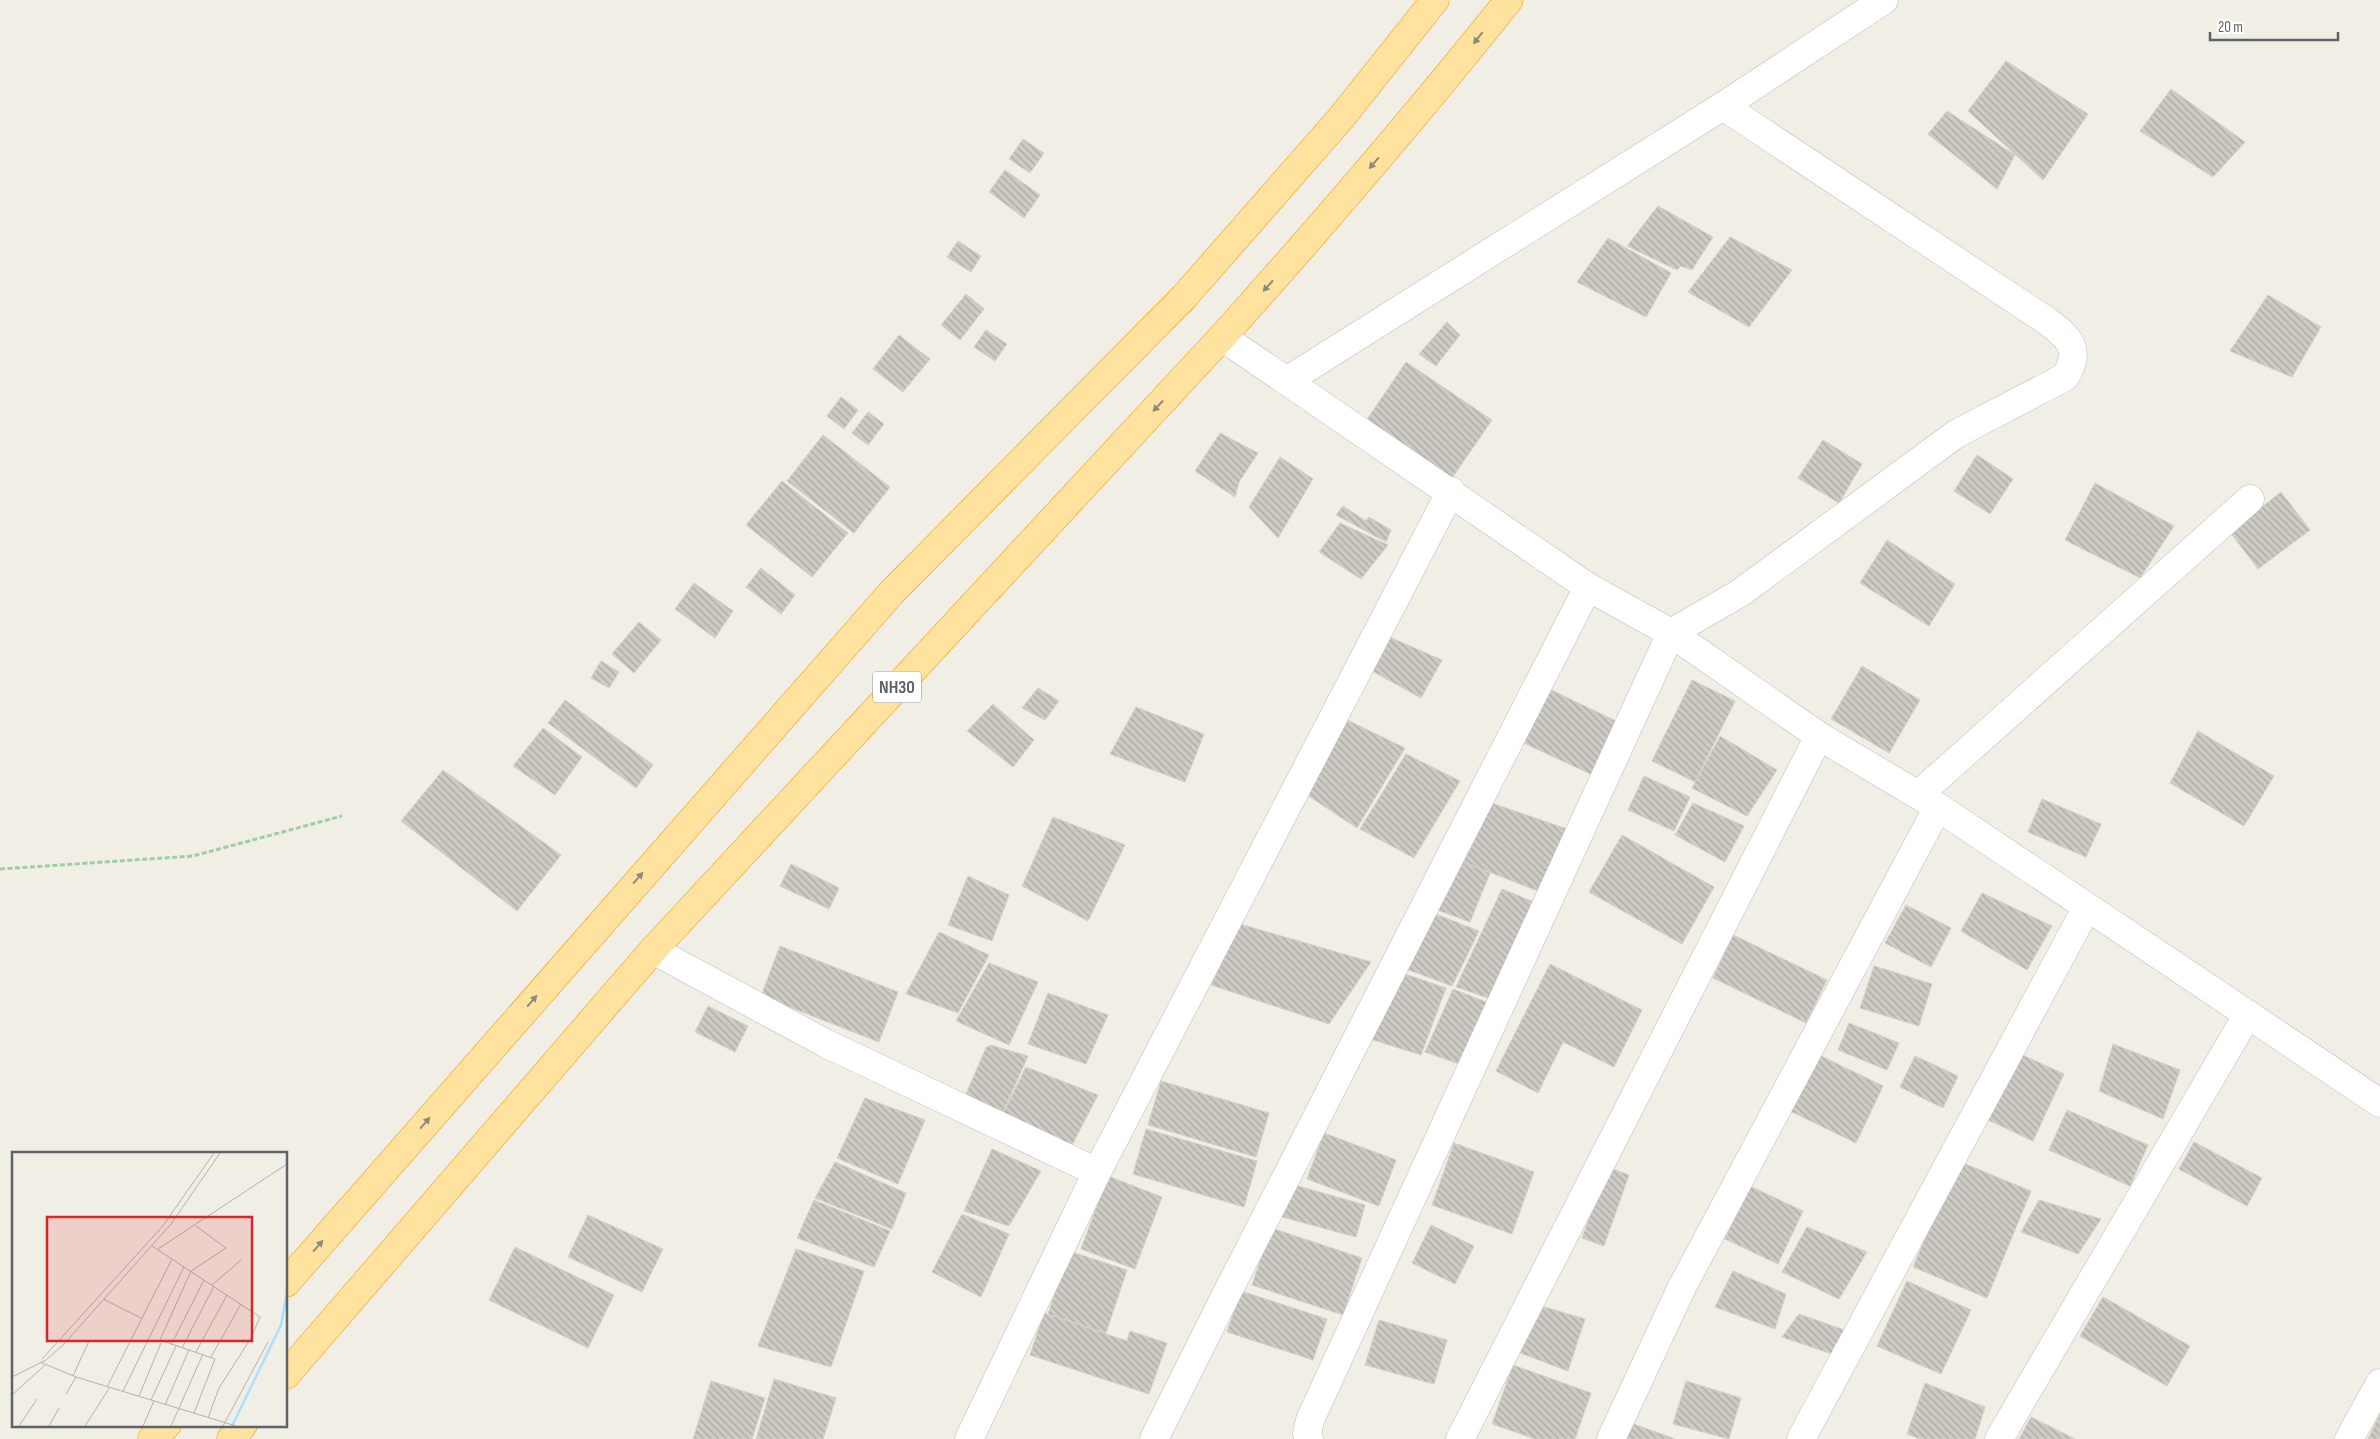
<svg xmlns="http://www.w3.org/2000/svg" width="2380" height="1439" font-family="'Sofia Sans Condensed',sans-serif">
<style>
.building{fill:url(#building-back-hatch);stroke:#d7cfc3}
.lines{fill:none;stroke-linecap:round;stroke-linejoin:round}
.minor-casing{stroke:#b8bdc1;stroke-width:29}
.trunk-casing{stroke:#f79400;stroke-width:29}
.path{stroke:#9acfa4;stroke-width:3;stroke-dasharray:5 2.5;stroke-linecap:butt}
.minor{stroke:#fff;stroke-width:28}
.trunk{stroke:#ffe29e;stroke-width:28}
.oneway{fill:#8e8978}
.labels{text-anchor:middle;stroke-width:4;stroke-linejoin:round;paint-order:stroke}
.shield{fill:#fff;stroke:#8e9295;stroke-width:1}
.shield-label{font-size:18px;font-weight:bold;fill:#5d6368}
.inset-river{fill:none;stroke:#a8e1ff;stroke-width:2.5}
.inset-road{fill:none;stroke:#b2b2b0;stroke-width:1}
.view{fill:#d62828;fill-opacity:0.15;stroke:#d62828;stroke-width:2.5}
.inset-edge{fill:none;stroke:#5d6368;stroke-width:2.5}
</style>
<defs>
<pattern id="building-back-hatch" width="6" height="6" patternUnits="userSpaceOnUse" patternTransform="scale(1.25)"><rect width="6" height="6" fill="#cecbc5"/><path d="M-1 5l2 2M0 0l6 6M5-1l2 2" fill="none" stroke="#aaa8a4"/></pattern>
</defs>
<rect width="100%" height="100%" fill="#f1eee6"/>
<path class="building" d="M 2006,61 L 2088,114 L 2043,180 L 1968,111 Z
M 2171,89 L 2245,142 L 2213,177 L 2140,131 Z
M 1947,111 L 2015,155 L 1997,189 L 1928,134 Z
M 1023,139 L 1044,153 L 1030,173 L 1009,159 Z
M 1005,170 L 1040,195 L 1024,218 L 989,192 Z
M 1658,206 L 1713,237 L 1692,270 L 1681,266 L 1677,270 L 1627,246 Z
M 1730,237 L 1792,270 L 1749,327 L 1688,292 Z
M 1608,238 L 1671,273 L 1646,317 L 1577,282 Z
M 958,241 L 981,256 L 971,272 L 947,257 Z
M 966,294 L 984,309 L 960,340 L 941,325 Z
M 2268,295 L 2321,327 L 2292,377 L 2230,351 Z
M 1447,322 L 1460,335 L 1436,366 L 1419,354 Z
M 986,330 L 1007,344 L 995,361 L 974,347 Z
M 899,335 L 930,359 L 903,392 L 873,369 Z
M 1406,362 L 1492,420 L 1452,478 L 1366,421 Z
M 841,397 L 858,410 L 844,429 L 827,416 Z
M 868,412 L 884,424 L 868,445 L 852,433 Z
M 1220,433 L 1258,453 L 1239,482 L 1235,497 L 1195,471 Z
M 823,435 L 890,487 L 854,533 L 787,481 Z
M 1823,440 L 1862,464 L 1839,503 L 1798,478 Z
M 1977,455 L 2013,479 L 1990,514 L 1954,491 Z
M 1280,457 L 1313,479 L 1278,538 L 1249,507 Z
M 782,481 L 848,533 L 812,577 L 746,525 Z
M 2095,483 L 2174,526 L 2140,578 L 2065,540 Z
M 2281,492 L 2310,530 L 2258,569 L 2230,532 Z
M 1343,506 L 1366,521 L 1369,517 L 1391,530 L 1386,542 L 1336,515 Z
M 1340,523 L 1388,545 L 1361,579 L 1319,552 Z
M 1887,540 L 1955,584 L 1929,626 L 1860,583 Z
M 761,568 L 795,595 L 781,614 L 746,587 Z
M 694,583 L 733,611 L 715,638 L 675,609 Z
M 639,622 L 661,640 L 634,673 L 612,654 Z
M 1387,636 L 1442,660 L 1421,698 L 1365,667 Z
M 601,661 L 619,672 L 609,688 L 591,678 Z
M 1862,666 L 1920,700 L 1889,753 L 1831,719 Z
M 1692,680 L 1735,701 L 1695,782 L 1652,761 Z
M 1543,686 L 1620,723 L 1595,776 L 1517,740 Z
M 1038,688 L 1059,701 L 1045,720 L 1022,708 Z
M 565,700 L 653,765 L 636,788 L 548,723 Z
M 993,704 L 1034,740 L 1013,767 L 967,731 Z
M 1136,707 L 1204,734 L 1185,782 L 1110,754 Z
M 1345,719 L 1405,748 L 1357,828 L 1304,793 Z
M 543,728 L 582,757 L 555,795 L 513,766 Z
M 2198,731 L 2274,776 L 2244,826 L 2170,783 Z
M 1720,736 L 1777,770 L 1747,816 L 1692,788 Z
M 1406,754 L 1460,781 L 1414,858 L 1360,829 Z
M 443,770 L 561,855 L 517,911 L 401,821 Z
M 1644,776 L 1690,797 L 1674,831 L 1628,810 Z
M 2042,799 L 2101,824 L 2086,857 L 2028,832 Z
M 1483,800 L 1567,829 L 1543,893 L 1456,859 Z
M 1693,803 L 1744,826 L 1725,862 L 1675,835 Z
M 1053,817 L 1125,845 L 1088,921 L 1022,886 Z
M 1622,835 L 1714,887 L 1682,944 L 1589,892 Z
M 1453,857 L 1490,873 L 1470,922 L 1429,907 Z
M 791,864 L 839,888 L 829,909 L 780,886 Z
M 968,876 L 1009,895 L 992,941 L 948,925 Z
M 1502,889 L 1539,904 L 1494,1000 L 1456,987 Z
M 1982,893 L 2052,926 L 2027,970 L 1961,931 Z
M 1906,905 L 1951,928 L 1931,967 L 1885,943 Z
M 1428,911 L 1479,931 L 1452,986 L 1398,966 Z
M 1240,924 L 1371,962 L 1329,1024 L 1211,985 Z
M 939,932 L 989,955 L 958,1013 L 906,994 Z
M 1733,935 L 1827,980 L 1806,1023 L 1713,978 Z
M 780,946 L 898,992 L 879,1042 L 761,996 Z
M 989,963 L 1038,982 L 1009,1045 L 956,1021 Z
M 1550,964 L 1642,1010 L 1614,1067 L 1563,1042 L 1538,1093 L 1496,1071 Z
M 1874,966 L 1932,984 L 1919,1026 L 1860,1008 Z
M 1396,971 L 1446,988 L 1421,1055 L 1367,1038 Z
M 1453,989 L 1499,1007 L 1465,1066 L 1425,1052 Z
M 1048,993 L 1108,1015 L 1086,1064 L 1028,1044 Z
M 708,1006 L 748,1026 L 735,1052 L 695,1032 Z
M 1849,1023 L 1899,1043 L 1887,1070 L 1838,1050 Z
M 2113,1044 L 2180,1070 L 2163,1119 L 2099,1091 Z
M 990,1045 L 1028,1056 L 1000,1119 L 962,1103 L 986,1048 Z
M 2016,1052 L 2064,1074 L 2033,1141 L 1986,1119 Z
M 1817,1054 L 1883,1086 L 1856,1143 L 1790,1111 Z
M 1915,1056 L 1958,1076 L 1943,1108 L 1900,1087 Z
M 1026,1067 L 1098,1095 L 1070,1149 L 1000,1119 Z
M 1161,1081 L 1269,1113 L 1256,1157 L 1148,1125 Z
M 865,1098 L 925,1120 L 898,1184 L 837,1158 Z
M 2067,1110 L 2148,1145 L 2130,1186 L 2049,1150 Z
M 1146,1129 L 1257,1161 L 1244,1207 L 1133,1174 Z
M 1324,1133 L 1396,1160 L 1379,1206 L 1307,1179 Z
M 2194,1142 L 2262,1178 L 2247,1206 L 2179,1169 Z
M 1454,1143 L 1534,1172 L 1512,1234 L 1432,1205 Z
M 992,1149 L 1041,1171 L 1009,1226 L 964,1211 Z
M 1958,1161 L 2031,1191 L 1987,1298 L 1913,1267 Z
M 835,1162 L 906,1193 L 892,1229 L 815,1198 Z
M 1607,1167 L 1629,1175 L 1604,1246 L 1582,1238 Z
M 1108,1176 L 1162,1197 L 1135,1269 L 1081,1249 Z
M 1291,1184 L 1365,1205 L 1356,1237 L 1282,1217 Z
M 1750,1186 L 1803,1211 L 1778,1264 L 1725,1239 Z
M 814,1200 L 890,1231 L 874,1267 L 797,1238 Z
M 2039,1200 L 2101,1219 L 2078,1254 L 2021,1232 Z
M 962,1214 L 1009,1234 L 981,1297 L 932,1272 Z
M 588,1215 L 663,1249 L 642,1292 L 568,1257 Z
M 1431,1225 L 1474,1246 L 1455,1284 L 1412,1263 Z
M 1807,1227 L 1867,1252 L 1839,1299 L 1782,1272 Z
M 1271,1228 L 1362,1258 L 1343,1315 L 1252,1285 Z
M 515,1247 L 614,1295 L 588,1348 L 489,1300 Z
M 796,1249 L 864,1271 L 831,1367 L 758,1346 Z
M 1069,1251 L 1127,1270 L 1106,1333 L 1048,1314 Z
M 1733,1271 L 1786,1294 L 1775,1329 L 1715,1307 Z
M 1907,1281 L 1971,1310 L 1941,1374 L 1877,1346 Z
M 1241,1291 L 1327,1319 L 1313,1360 L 1227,1332 Z
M 2103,1297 L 2190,1346 L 2167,1386 L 2080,1336 Z
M 1538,1305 L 1585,1319 L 1568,1371 L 1520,1353 Z
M 1044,1313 L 1127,1341 L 1130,1331 L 1167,1343 L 1149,1394 L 1030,1355 Z
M 1799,1314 L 1847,1331 L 1838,1356 L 1782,1337 Z
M 1379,1320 L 1447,1340 L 1434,1384 L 1365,1365 Z
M 1513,1365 L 1591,1393 L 1575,1439 L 1535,1439 L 1492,1424 Z
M 774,1379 L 836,1398 L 823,1439 L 756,1439 Z
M 711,1381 L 765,1398 L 752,1439 L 693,1439 Z
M 1686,1381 L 1741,1398 L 1729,1439 L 1673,1424 Z
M 1925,1383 L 1985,1407 L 1975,1439 L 1920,1439 L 1907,1434 Z
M 2380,1414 L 2380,1439 L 2368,1439 Z
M 2031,1417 L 2075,1439 L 2019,1439 Z
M 1631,1423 L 1675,1439 L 1625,1439 Z"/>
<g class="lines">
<g class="minor-casing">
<path id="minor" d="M 1222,337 L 1588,587 L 1671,633 L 1819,736 L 1938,807 L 2380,1103
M 1288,380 L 1723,106 L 1884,0
M 1918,795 L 2250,499
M 653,950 L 825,1043 L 1097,1172
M 969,1439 L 1097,1172 L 1451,491
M 1154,1439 L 1227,1293 L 1588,587
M 1309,1439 L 1307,1434 L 1310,1420 L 1671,633 L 1740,593 L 1956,434 L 2065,377 C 2082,350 2070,338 2047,321 L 1723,106
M 1460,1439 L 1819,736
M 1611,1439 L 1682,1287 L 1938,807
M 1801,1439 L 2087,907
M 1999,1439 L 2248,1014
M 2349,1439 L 2380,1383"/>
</g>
<g class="trunk-casing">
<path id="trunk" d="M 286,1283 L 892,592 L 1184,297 L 1341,118 L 1435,0
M 286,1375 L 653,950 L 1222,337 C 1321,227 1417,115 1509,0
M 152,1439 L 167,1425
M 231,1439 L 243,1425"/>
</g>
<path class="path" d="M 0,869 L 193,856 L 342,816"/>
<use href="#minor" class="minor"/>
<use href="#trunk" class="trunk"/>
</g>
<defs><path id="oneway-solid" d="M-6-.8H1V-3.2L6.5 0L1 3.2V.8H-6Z" transform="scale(1.25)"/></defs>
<g class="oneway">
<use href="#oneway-solid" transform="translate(1478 38) rotate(128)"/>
<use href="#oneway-solid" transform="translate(1374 163) rotate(131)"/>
<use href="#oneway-solid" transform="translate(1268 286) rotate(132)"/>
<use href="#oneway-solid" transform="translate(1158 406) rotate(133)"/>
<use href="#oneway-solid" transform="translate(638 878) rotate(-49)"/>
<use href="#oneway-solid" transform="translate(532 1001) rotate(-49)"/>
<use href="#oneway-solid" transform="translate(425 1123) rotate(-49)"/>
<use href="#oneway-solid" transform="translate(318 1246) rotate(-49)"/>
</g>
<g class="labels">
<rect class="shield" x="873" y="671.5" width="48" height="31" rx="4"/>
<g class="shield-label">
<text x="897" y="693">NH30</text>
</g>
</g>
<g transform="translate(12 1152)">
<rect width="275" height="275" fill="#f1eee6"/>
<path class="inset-river" d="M 220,274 L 269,173 L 275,141"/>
<path class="inset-road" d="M 140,94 L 248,165 L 239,186 L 207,236 L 196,266M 146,97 L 275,12M 200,133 L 229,108M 91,147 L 129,166M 159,193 L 192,128M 170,196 L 202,134M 184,200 L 215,143M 199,205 L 229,152M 30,207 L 150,75 L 202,1M 28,210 L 64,225 L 224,274M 61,224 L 77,189M 0,225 L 34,208 L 51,193 L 159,72 L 208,1M 95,235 L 160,107M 111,239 L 172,115M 54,242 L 64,225M 0,243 L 33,213M 127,244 L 149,191M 139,248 L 164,194M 153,253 L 177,198M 182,261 L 203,207 L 148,188 L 179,119 L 214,96 L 184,74M 7,274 L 25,247M 37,274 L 47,256M 73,274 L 98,235M 131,274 L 142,249M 159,274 L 191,202M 211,274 L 256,190"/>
<path class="view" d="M 35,65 L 240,65 L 240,189 L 35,189 Z"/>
<rect width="275" height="275" class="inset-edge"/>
</g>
<path d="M2210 32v8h128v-8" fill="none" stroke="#5d6368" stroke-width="2.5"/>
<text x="2218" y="32" font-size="15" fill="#5d6368" stroke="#ffffff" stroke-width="4" paint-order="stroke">20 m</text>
</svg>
